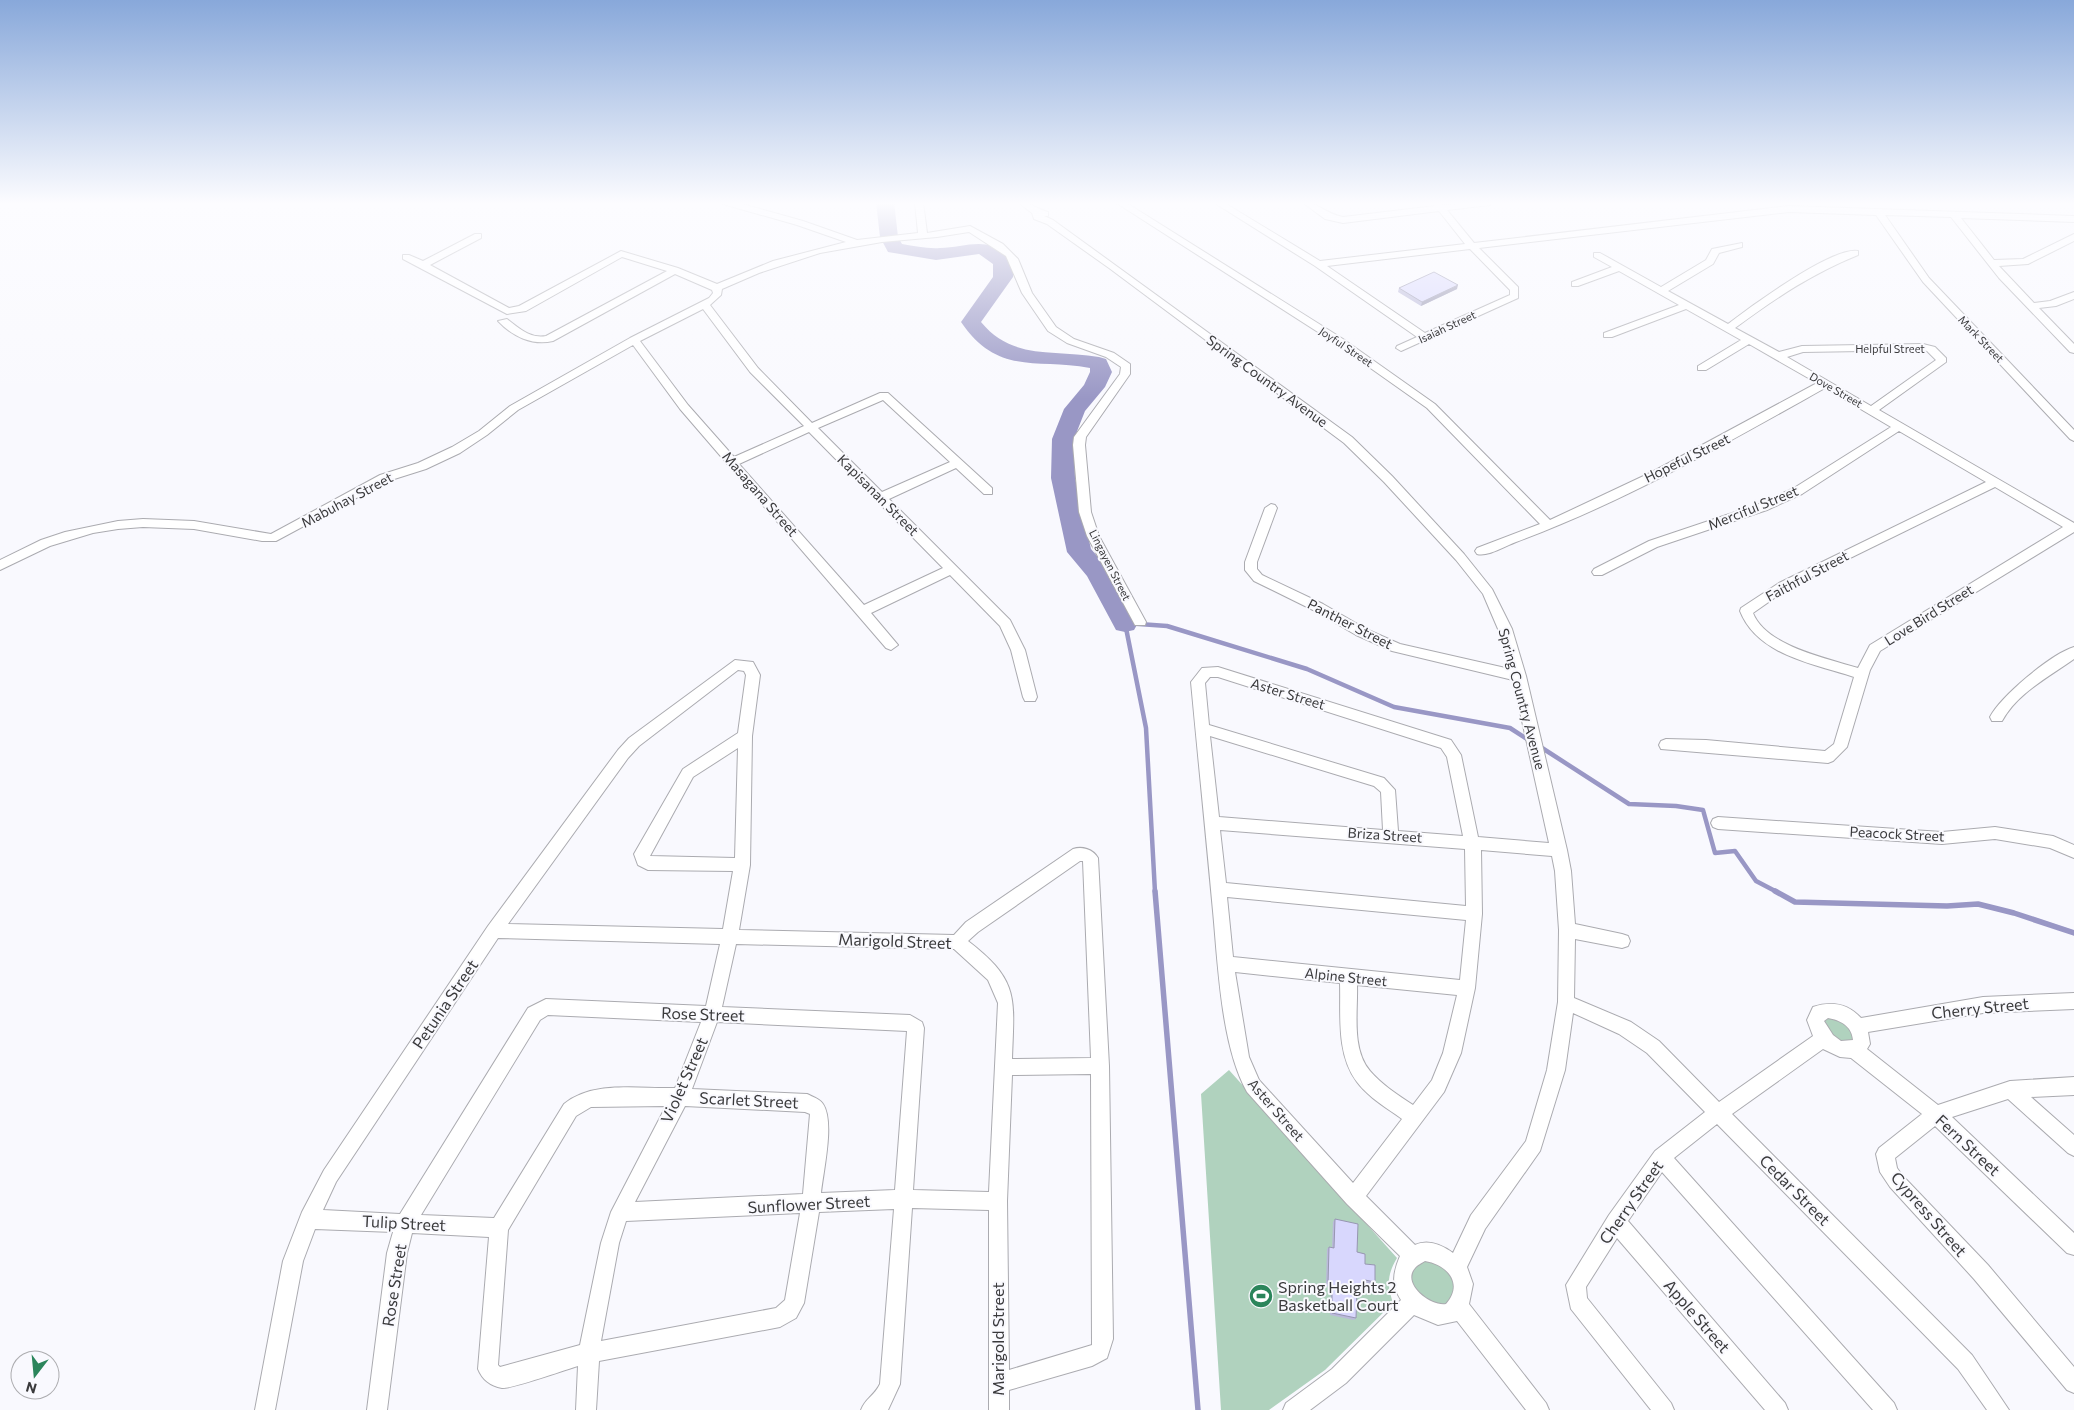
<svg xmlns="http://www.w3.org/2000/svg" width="2074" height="1410" font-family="Commissioner,sans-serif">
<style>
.green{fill:#b0d2be}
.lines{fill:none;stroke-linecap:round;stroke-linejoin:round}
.stream-far1{stroke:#9997c5;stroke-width:4.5}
.stream{stroke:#9997c5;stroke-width:5.5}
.river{fill:#9997c5;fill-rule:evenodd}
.street-casing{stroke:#ababb0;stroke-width:2}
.street{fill:#fff;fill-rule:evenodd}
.wall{fill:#bab9da}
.shaded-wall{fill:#9796b1}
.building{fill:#d8d7fd;stroke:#9796b1}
.labels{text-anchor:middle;stroke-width:4;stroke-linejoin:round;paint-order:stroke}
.far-street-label{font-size:11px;fill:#3a3a3c;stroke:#f9f9fe}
.street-label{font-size:14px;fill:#3a3a3c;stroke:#f9f9fe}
.near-street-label{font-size:16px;fill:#3a3a3c;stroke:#f9f9fe}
.near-poi-label{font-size:16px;fill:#3a3a3c;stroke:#f9f9fe;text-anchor:start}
</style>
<rect width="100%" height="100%" fill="#f9f9fe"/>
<path class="green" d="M 1822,1015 L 1856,1027 L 1852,1047 L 1824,1037 Z
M 1229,1070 L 1397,1258 C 1387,1275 1387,1285 1393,1303 L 1325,1370 L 1269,1410 L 1221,1410 L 1201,1094 Z
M 1436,1255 L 1460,1283 L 1448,1312 L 1415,1301 L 1408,1266 Z"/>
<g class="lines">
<path class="stream-far1" d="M 1539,746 L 1629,804 L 1676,806 L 1703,810 L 1715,853 L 1735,851 L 1756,881 L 1777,892
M 1155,892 L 1146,728 L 1125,623 L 1167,626 L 1307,669 L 1394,707 L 1510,728 L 1530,741"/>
<path class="stream" d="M 1155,891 L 1198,1410
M 1775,891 L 1795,902 L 1947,906 L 1978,904 L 2014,913 L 2074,933"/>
<path class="river" d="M 876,202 L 894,202 L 898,237 L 902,244 C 915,246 928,249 940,248 C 965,248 990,234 1008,259 C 1012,265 1014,270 1013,277 L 981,322 C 1013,361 1054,349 1099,357 L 1106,359 L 1112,372 L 1105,387 L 1085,411 L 1074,439 L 1075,478 L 1091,549 L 1105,565 L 1138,623 L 1134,630 L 1125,632 L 1116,630 L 1087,576 L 1067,552 L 1051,478 L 1052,439 L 1064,409 L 1084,385 L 1090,372 L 1090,368 C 1035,358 998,376 961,322 L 993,277 L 993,264 L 979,254 L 936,260 L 888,252 L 880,237 Z"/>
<g class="street-casing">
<path id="street" d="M 722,202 L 735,202 L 803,221 L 857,240 L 918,233 L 915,202 L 923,202 L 927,233 L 970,226 L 1003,244 L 1018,259 L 1032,293 L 1056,327 L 1074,339 L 1114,353 L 1130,364 L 1130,374 L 1086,437 L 1085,445 L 1091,512 L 1099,536 L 1146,622 L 1145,625 L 1135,625 L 1087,536 L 1079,512 L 1073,445 L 1074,437 L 1120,374 L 1121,367 L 1106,357 L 1067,343 L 1048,331 L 1022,293 L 1006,256 L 969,232 L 937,237 L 882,242 L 820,253 L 759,273 L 722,289 L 721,295 L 710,305 L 758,368 L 812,423 L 880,393 L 888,393 L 992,488 L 992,494 L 984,494 L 956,468 L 889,499 L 1010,620 L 1025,650 L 1037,697 L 1035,701 L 1025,701 L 1023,697 L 1011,650 L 1000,626 L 950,575 L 871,613 L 898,645 L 891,650 L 886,648 L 680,409 L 633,345 L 518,410 L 487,435 L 460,453 L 426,469 L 388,481 L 276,541 L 262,541 L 194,529 L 143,527 L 118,529 L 93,533 L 50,546 L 0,570 L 0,560 L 41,540 L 65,532 L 118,521 L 143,519 L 194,521 L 271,534 L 380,475 L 418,463 L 452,447 L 479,431 L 510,406 L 630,338 L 709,298 L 713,293 L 712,290 L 675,274 L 553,341 C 532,346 512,336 498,321 L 507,319 C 519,328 530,339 546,336 L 667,271 L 622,257 L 526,311 L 507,314 L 403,259 L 403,255 L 409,255 L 423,261 L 475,234 L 481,234 L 481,238 L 430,265 L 509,308 L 519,306 L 621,251 L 678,268 L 717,284 L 773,261 L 846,242 L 797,225 L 723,204 ZM 703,309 L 750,372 L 804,426 L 734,457 L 688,405 L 640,341 ZM 883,400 L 950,462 L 882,492 L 818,428 ZM 809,432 L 943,568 L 864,605 L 739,464 Z
M 1018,202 C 1030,202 1037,209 1048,212 L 1048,216 L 1044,216 L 1053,220 L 1352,437 L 1392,476 L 1464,554 L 1492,589 L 1512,629 L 1526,676 L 1567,850 L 1571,871 L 1575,924 L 1622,934 L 1628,936 L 1630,941 L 1628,946 L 1622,948 L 1575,939 L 1574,998 L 1631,1022 L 1659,1041 L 1719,1102 L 1813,1036 L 1807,1020 L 1813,1007 C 1831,1001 1847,1003 1861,1018 L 1983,997 L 2074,993 L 2074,1009 L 1983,1013 L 1868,1032 L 1870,1044 L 1867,1049 L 1938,1105 L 2010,1081 L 2074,1077 L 2074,1095 L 2031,1097 L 2074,1135 L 2074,1156 L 2068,1153 L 2008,1099 L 1952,1117 L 2074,1233 L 2074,1255 L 2067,1253 L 1935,1126 L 1895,1158 L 1897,1168 L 1902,1175 L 1988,1265 L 2074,1367 L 2074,1393 L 2067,1390 L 1974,1279 L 1890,1187 L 1880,1172 L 1876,1154 L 1879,1148 L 1922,1114 L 1851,1058 L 1840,1057 L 1823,1049 L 1732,1114 L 1972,1355 L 2009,1410 L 1987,1410 L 1958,1369 L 1717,1124 L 1674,1158 L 1894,1403 L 1897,1410 L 1873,1410 L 1662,1172 L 1628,1221 L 1785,1403 L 1788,1410 L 1765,1410 L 1617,1238 L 1586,1287 L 1587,1298 L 1671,1403 L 1674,1410 L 1651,1410 L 1571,1309 L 1566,1285 L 1609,1215 L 1655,1151 L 1705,1112 L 1647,1053 L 1619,1034 L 1573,1013 L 1565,1070 L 1540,1151 L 1485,1229 L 1467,1267 L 1473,1284 L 1469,1304 L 1546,1403 L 1549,1410 L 1526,1410 L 1457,1321 L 1438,1325 L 1414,1315 L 1346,1383 L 1310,1410 L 1283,1410 L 1286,1403 L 1332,1369 L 1401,1300 C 1391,1284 1393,1273 1400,1256 L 1347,1204 L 1247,1092 C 1221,1046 1218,964 1213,911 C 1206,834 1198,758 1191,682 L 1202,668 L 1218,667 L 1451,740 L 1461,755 L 1478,837 L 1549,843 L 1513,680 L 1392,651 L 1356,635 L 1313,610 L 1254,581 L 1245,570 L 1245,562 L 1265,508 L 1271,504 L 1275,505 L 1277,508 L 1257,562 L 1257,569 L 1262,575 L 1323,604 L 1366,629 L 1400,644 L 1510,669 L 1498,629 L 1483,594 L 1456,560 L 1384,482 L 1344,443 L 1109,268 L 1047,224 L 1034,219 L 1032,213 ZM 1210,677 L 1218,677 L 1441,748 L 1447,757 L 1463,836 L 1398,831 L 1395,790 L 1384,778 L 1209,725 L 1205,683 ZM 1210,736 L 1374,786 L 1381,792 L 1383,830 L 1219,817 ZM 1220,830 L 1465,849 L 1466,906 L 1226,883 ZM 1481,850 L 1552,856 L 1555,871 L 1559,930 L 1558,1002 L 1547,1070 L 1526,1141 L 1471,1215 L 1453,1253 C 1442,1245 1428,1239 1415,1245 L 1366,1196 L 1444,1092 L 1461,1053 L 1475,988 L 1482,914 ZM 1227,897 L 1466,920 L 1460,980 L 1233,957 ZM 1235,972 L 1340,983 C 1341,1015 1336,1054 1357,1082 C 1368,1097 1387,1108 1402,1119 L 1353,1183 L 1259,1080 L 1249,1057 ZM 1357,985 L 1457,995 L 1443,1053 L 1432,1080 L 1413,1105 C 1398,1095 1382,1085 1370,1071 C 1351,1049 1358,1011 1357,985 ZM 1828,1018 C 1840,1020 1852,1026 1853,1040 L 1841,1041 L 1833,1035 L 1824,1021 ZM 1425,1261 C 1448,1265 1464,1284 1446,1304 C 1430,1307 1401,1283 1415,1268 C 1417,1265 1422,1263 1425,1261 Z
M 1115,202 L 1125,202 L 1343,339 L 1435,404 L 1550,520 L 1652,472 L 1817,383 L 1749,344 L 1706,370 L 1698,370 L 1698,366 L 1741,340 L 1686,309 L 1612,337 L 1604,337 L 1604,333 L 1679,305 L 1619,271 L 1578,286 L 1572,286 L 1572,282 L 1612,267 L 1594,257 L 1594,253 L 1600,253 L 1661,287 L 1706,260 L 1712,249 L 1742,243 L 1742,247 L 1719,253 L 1713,264 L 1668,291 L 1728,324 C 1750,307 1833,246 1858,251 L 1858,255 C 1813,273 1774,299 1735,328 L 1779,352 L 1802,346 L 1923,344 L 1935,347 L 1946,358 L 1946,362 L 1879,410 L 2074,523 L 2074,532 L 1880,651 L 1870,670 L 1847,747 L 1833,761 L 1828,763 L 1661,749 L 1659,745 L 1661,741 L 1666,739 L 1706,740 L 1825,751 L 1834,744 L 1854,677 C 1814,664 1757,655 1740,611 L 1741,608 L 1779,583 L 1986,482 L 1899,431 L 1802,494 L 1767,510 L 1657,547 L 1602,575 L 1594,575 L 1592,572 L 1594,569 L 1649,541 L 1759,504 L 1794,488 L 1891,427 L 1825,388 C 1725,444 1624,502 1516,542 C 1505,546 1488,557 1477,554 L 1475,551 L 1477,548 L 1540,524 L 1427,408 L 1335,343 ZM 1923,350 L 1927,351 L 1936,360 L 1871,406 L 1787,357 L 1803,352 ZM 1995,487 L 2063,527 L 1870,645 L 1858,668 C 1826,658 1766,646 1753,613 L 1787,589 Z
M 1213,202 L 1223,202 L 1320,261 L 1465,244 L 1439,211 L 1343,223 L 1325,219 L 1302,202 C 1318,202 1326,214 1343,217 L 1435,206 L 1432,202 L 1440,202 L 1443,205 L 1494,202 L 1490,205 L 1447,210 L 1474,243 L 1789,206 L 2074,216 L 2074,222 L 1961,218 L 1994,260 L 2023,259 L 2074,234 L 2074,241 L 2028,264 L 1999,266 L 2034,303 L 2050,301 L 2074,292 L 2074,299 L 2056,306 L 2039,308 L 2074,344 L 2074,353 L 2070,352 L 1999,278 L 1951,217 L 1885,215 L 1929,278 L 2074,430 L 2074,441 L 2070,439 L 1923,282 L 1876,215 L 1789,212 L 1479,248 L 1518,287 L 1518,298 L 1401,351 L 1396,348 L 1397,346 L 1417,337 L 1315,266 ZM 1470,249 L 1510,290 L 1510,295 L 1425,333 L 1327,266 Z
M 2074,647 L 2074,659 C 2049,677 2017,693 2002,721 L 1992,721 L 1990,717 C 2001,696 2051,654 2074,647 Z
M 735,660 L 753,662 L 760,675 L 752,736 L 750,865 L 739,930 L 954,935 L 966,922 L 1073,849 C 1082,846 1093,849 1098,858 L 1109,1066 L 1113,1339 L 1107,1358 L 1092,1366 L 1009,1390 L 1009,1410 L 989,1410 L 989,1210 L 912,1208 L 900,1384 L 888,1410 L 861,1410 C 865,1399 875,1395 880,1384 L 894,1209 L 819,1212 L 804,1303 L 796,1318 L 780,1327 L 599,1361 L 596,1410 L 576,1410 L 578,1366 C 565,1370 511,1389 502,1388 C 490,1386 482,1379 478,1369 L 489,1237 L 412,1233 L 407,1253 L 387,1410 L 367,1410 L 387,1253 L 393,1232 L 315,1229 L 303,1261 L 275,1410 L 255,1410 L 283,1261 L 302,1212 L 324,1170 L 488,926 L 618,750 L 629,738 ZM 738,670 L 744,671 L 746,675 L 738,733 L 683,769 L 634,854 L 638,865 L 648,870 L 733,871 L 723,929 L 508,924 L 628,758 L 639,746 ZM 738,748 L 735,858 L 650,856 L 693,777 ZM 1080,861 L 1083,861 L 1091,1058 L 1012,1059 C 1014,998 1020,981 968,941 L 978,932 ZM 498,938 L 720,944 L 706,1006 L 546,999 L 528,1008 L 400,1214 L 323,1210 L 336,1182 ZM 736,944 L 954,949 L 988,980 L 998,1003 L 989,1192 L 913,1190 L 924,1028 L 922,1022 L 910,1015 L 722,1007 ZM 548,1015 L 701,1022 L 675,1088 C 639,1089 593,1080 564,1104 L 494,1218 L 421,1215 L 540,1020 ZM 717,1022 L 907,1031 L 895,1190 L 821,1193 C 823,1172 835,1122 823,1104 C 820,1099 813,1097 807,1094 L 692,1089 ZM 1091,1074 L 1092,1345 L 1009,1370 L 1007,1201 L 1012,1075 ZM 666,1106 L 611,1212 L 601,1243 L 580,1345 L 500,1367 L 498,1365 L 508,1230 L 576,1116 L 591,1107 ZM 685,1106 L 805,1112 L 810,1114 L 803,1194 L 635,1202 ZM 800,1213 L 785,1300 L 776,1308 L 601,1341 L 619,1243 L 626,1221 Z
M 1718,817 L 1942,832 L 1995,827 L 2053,836 L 2074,845 L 2074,858 L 2050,848 L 1995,839 L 1942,844 L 1718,829 L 1713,827 L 1711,823 L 1713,819 Z"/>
</g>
<use href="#street" class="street"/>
</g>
<path class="wall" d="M 1399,288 L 1457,289 L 1421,306 L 1398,292 Z
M 1335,1219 L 1365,1264 L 1375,1282 L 1373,1285 L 1365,1283 L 1365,1291 L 1363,1293 L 1357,1292 L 1356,1318 L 1354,1320 L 1330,1315 L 1331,1287 L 1326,1286 L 1327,1249 L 1329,1247 L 1332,1248 L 1333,1222 Z"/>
<path class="shaded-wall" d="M 1458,285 L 1457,289 L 1421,306 L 1422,302 Z"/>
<path class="building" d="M 1434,272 L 1458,285 L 1422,302 L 1399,288 Z
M 1335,1219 L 1358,1224 L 1357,1252 L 1365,1254 L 1365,1264 L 1375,1265 L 1375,1282 L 1365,1280 L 1365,1291 L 1357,1290 L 1356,1318 L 1332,1313 L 1332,1285 L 1328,1284 L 1329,1247 L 1334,1248 Z"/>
<linearGradient id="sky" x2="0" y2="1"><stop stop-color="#88a8da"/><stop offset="0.51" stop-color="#fcfcff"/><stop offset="1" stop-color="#fcfcff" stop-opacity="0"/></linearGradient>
<rect width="2074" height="399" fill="url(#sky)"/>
<defs>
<g id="stadium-disc" transform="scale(1.25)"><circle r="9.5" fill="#2b855b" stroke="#f9f9fe"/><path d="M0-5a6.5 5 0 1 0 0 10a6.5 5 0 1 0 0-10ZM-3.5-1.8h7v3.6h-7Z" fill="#fff"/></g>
</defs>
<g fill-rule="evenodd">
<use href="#stadium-disc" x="1261" y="1296"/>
</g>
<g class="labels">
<g class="far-street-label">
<text transform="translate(1447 327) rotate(-25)" y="4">Isaiah Street</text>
<text transform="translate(1981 339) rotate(46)" y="4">Mark Street</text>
<text transform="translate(1346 347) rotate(34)" y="4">Joyful Street</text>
<text x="1890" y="353">Helpful Street</text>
<text transform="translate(1836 390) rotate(30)" y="4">Dove Street</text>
<text transform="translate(1110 565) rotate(63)" y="4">Lingayen Street</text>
</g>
<g class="street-label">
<text transform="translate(1267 381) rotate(36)" y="5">Spring Country Avenue</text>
<text transform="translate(1687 458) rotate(-26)" y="5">Hopeful Street</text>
<text transform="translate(760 494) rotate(49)" y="5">Masagana Street</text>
<text transform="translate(878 495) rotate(45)" y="5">Kapisanan Street</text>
<text transform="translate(347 500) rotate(-28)" y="5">Mabuhay Street</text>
<text transform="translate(1753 508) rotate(-22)" y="5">Merciful Street</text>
<text transform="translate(1807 576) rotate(-28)" y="5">Faithful Street</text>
<text transform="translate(1929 615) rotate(-32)" y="5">Love Bird Street</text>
<text transform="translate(1350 624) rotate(27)" y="5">Panther Street</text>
<text transform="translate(1288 694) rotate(17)" y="5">Aster Street</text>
<text transform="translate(1522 699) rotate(75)" y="5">Spring Country Avenue</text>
<text transform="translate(1897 834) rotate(3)" y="5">Peacock Street</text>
<text transform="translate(1385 835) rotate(4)" y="5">Briza Street</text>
<text transform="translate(1346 977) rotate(6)" y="5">Alpine Street</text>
<text transform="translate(1276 1110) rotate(49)" y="5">Aster Street</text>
</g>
<g class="near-street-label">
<text transform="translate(895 941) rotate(2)" y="6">Marigold Street</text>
<text transform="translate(445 1004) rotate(-56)" y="6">Petunia Street</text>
<text transform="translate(1980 1008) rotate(-6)" y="6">Cherry Street</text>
<text transform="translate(703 1014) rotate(2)" y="6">Rose Street</text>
<text transform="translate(684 1080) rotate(-66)" y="6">Violet Street</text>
<text transform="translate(749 1100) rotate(3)" y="6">Scarlet Street</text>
<text transform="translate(1968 1145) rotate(43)" y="6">Fern Street</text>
<text transform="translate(1795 1190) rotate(45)" y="6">Cedar Street</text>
<text transform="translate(1631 1202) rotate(-55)" y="6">Cherry Street</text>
<text transform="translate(809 1204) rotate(-3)" y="6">Sunflower Street</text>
<text transform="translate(1929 1214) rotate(49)" y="6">Cypress Street</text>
<text transform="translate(404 1223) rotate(3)" y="6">Tulip Street</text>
<text transform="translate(394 1285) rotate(-81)" y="6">Rose Street</text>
<text transform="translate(1697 1316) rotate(49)" y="6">Apple Street</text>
<text transform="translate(998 1339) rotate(-90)" y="6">Marigold Street</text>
</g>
<g class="near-poi-label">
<text x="1278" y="1293">Spring Heights 2<tspan x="1278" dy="18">Basketball Court</tspan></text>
</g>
</g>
<g transform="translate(35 1375) rotate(196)"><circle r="24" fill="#f9f9fe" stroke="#adadb0"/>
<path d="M0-4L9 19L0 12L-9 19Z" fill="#2b855b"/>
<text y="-8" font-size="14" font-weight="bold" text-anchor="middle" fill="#3a3a3c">N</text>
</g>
</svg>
